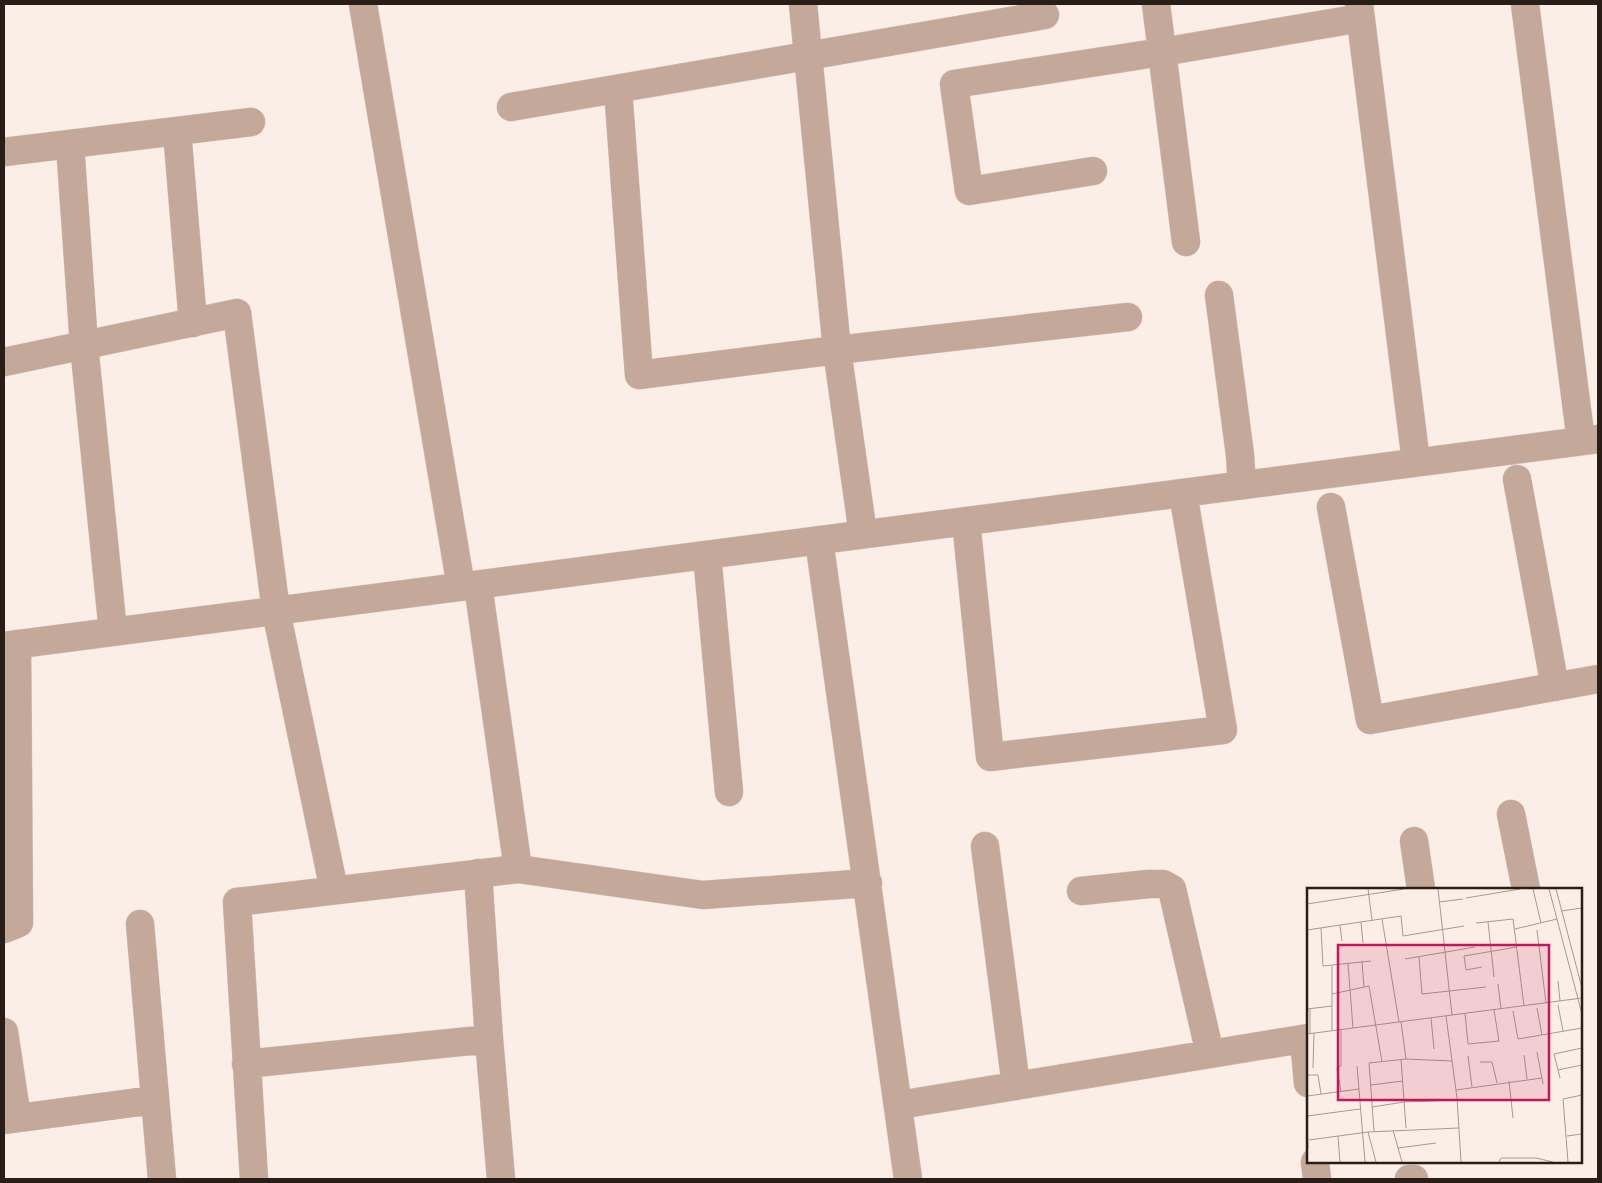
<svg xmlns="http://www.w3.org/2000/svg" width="1602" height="1183" font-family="Jost,sans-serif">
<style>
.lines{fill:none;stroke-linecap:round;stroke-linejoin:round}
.minor-casing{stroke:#d5c8c2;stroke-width:29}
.minor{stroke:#c4a899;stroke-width:28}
.inset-road{fill:none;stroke:#a79a94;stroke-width:1}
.view{fill:#c2185b;fill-opacity:0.15;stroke:#c2185b;stroke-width:2.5}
.inset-edge{fill:none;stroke:#281d17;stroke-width:2.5}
</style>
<rect width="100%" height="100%" fill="#fbeee7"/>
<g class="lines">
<g class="minor-casing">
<path id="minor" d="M 363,4 L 461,587
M 803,4 L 837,350 L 863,534
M 1156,4 L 1186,242
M 1359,4 L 1416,462
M 1525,4 L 1581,441
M 618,89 L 639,375 L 837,350 L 1128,317
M 511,107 L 1045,15
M 177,131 L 193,323
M 70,144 L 84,345 L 113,632
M 4,152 L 251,122
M 1093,171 L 969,191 L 954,84 L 1162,52 L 1361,18
M 1219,295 L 1240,455 L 1242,485
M 4,362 L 237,313 L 276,611 L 334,890
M 1517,479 L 1555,687
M 1331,507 L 1370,720 L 1598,679
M 966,521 L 990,757 L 1223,730 L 1183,493
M 819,540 L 908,1179
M 707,555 L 729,792
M 4,646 L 1598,439
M 1511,814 L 1526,889
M 1414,841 L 1421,889
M 985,846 L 1016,1086
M 518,869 L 703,895 L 868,883
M 478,873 L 489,1039 L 501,1179
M 1081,891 L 1149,884 L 1163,884 L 1172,889 L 1210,1054
M 140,924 L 162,1179
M 4,929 L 19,923 L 17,644
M 4,1032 L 17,1118
M 1304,1039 L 1308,1083
M 246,1064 L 489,1039
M 899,1105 L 1308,1038
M 4,1120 L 154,1100
M 1315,1162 L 1317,1179
M 254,1179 L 237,902 L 518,869 L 478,585
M 1409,1179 L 1414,1179"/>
</g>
<use href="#minor" class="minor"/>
</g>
<g transform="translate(1307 888)">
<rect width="275" height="275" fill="#fbeee7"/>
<path class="inset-road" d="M 61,1 L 65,32M 131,1 L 145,127M 226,1 L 234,35M 242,1 L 275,126M 249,1 L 275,100M 159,10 L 213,1M 132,14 L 156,11M 0,16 L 97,1M 254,23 L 275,20M 75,31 L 92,134M 54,34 L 56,55M 181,34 L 187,89M 169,35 L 206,31 L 217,118M 33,37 L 35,53M 14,40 L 16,78 L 64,73M 208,41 L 250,31M 0,42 L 94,28 L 96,48 L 157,38M 230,42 L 239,115M 112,69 L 115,106 L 179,99M 98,71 L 168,59M 55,74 L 57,99M 41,76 L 46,140M 25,78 L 25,143M 175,79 L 159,82 L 157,68 L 210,59M 251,93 L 253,113M 191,96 L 194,121M 25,106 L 62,98 L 75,174M 251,117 L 256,143M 230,120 L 235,147M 0,121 L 25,118M 3,121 L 3,145M 206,123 L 211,151 L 275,140M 158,125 L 161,156 L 192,153 L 187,122M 139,128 L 150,210 L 154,274M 124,130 L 127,161M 34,142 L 34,178 L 30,180 L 34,204M 0,146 L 275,110M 230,164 L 236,196M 217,167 L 220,191M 161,168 L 165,199M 94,171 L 99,240M 99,171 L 145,173M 173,174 L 185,174 L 190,195M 50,178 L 58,274M 6,180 L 7,145M 251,182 L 275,177M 0,187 L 11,187 L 14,206M 253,190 L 247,166 L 275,160M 202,193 L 206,230M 64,197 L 96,193M 149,202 L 235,190M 0,208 L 52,201M 97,214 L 151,212M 65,219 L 97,214M 0,228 L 53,221M 0,238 L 1,260M 86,242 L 95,274M 67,243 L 62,175 L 99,171 L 94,134M 61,244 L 69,274M 31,248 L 33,274M 260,248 L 275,246M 2,252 L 61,244 L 152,240M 91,260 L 129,255M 192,274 L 194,270 L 229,270 L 246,274M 261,274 L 256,211 L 275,207"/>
<path class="view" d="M 31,57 L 242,57 L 242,212 L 31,212 Z"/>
<rect width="275" height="275" class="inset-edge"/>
</g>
<rect width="1602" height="1183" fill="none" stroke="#281d17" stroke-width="10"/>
</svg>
